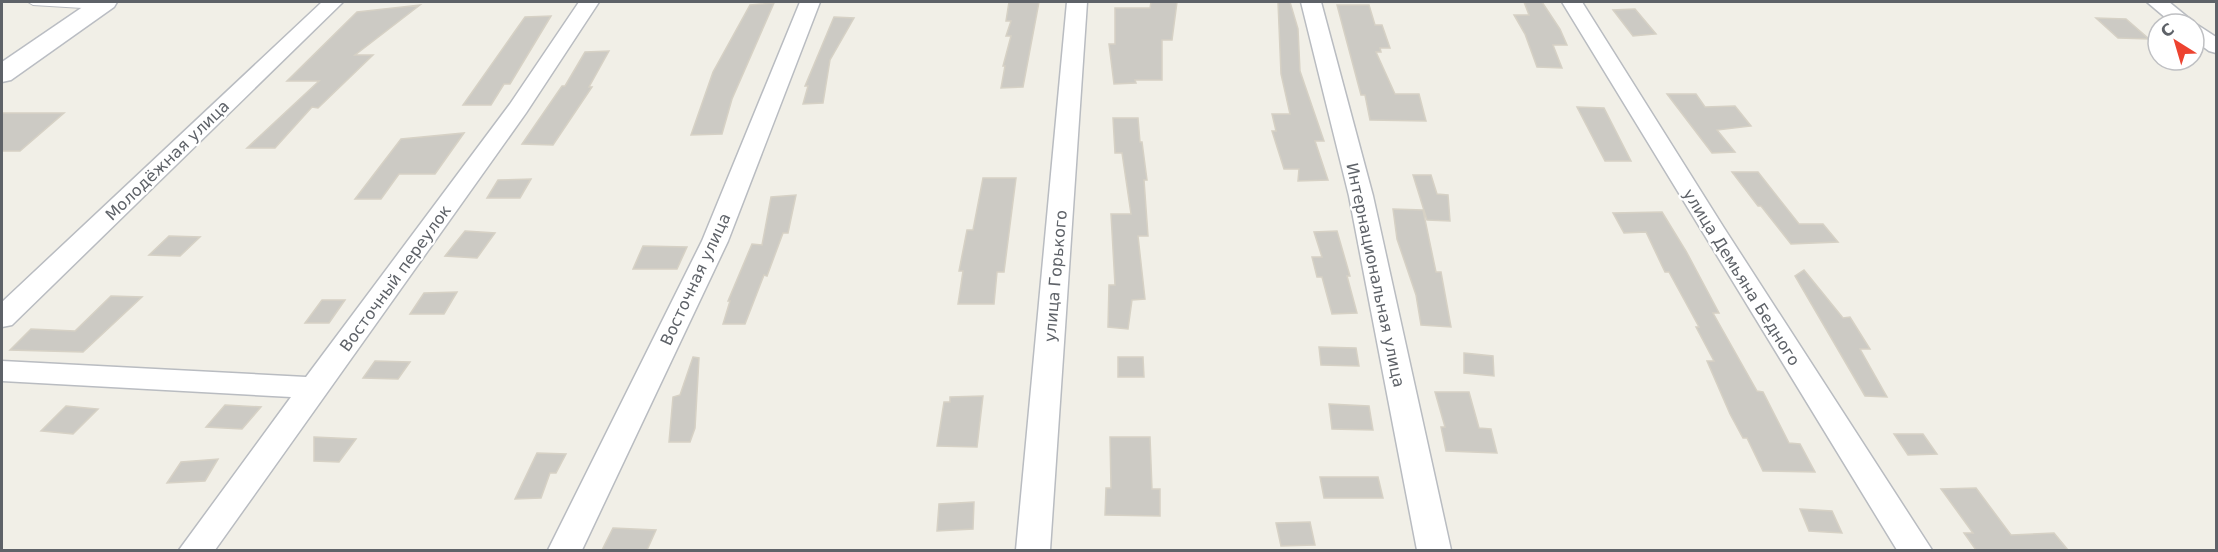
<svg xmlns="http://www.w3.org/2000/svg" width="2218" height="552" font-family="'DejaVu Sans',sans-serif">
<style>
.building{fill:#cccac4;stroke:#d6d1c5;stroke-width:1.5}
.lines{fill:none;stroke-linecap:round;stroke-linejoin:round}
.lane-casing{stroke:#b9bcc1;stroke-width:2}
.street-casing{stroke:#b9bcc1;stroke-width:3}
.secondary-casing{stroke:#babdc3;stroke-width:3}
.lane{fill:#fff;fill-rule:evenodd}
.street{fill:#fff;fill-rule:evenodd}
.secondary{fill:#fff;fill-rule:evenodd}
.labels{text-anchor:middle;stroke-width:4.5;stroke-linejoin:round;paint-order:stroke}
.street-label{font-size:16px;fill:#5e6268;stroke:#fff}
</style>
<rect width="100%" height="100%" fill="#f1efe7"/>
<path class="building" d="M 1009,2 L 1039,2 L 1023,87 L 1001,88 L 1005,66 L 1003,66 L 1011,36 L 1006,36 L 1011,21 L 1006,21 Z
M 1151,2 L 1177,2 L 1172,40 L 1162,40 L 1162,80 L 1135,80 L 1136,83 L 1114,84 L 1109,44 L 1115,44 L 1115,8 L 1150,8 Z
M 1278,2 L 1290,2 L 1298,29 L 1300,71 L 1324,141 L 1315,141 L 1328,180 L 1298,181 L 1299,169 L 1284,169 L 1272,131 L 1276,131 L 1272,114 L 1290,114 L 1281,74 Z
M 1524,2 L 1542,2 L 1560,29 L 1567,45 L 1553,45 L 1562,68 L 1537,67 L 1525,34 L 1514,15 L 1529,15 Z
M 774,3 L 732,99 L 722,134 L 691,135 L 713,72 L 750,5 Z
M 420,5 L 355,55 L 373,55 L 318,108 L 312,107 L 275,148 L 247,148 L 319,81 L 287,81 L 357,12 Z
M 1337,5 L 1369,5 L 1375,25 L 1382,25 L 1390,48 L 1380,48 L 1381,52 L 1376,52 L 1395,94 L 1419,94 L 1426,121 L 1370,120 L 1365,95 L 1361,95 Z
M 1635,9 L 1656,34 L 1633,36 L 1613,10 Z
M 551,16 L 510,84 L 504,84 L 491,105 L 463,105 L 525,17 Z
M 834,17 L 854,18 L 830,60 L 823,103 L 803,104 L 808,86 L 805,86 Z
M 2096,18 L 2126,19 L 2149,39 L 2118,38 Z
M 609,51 L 589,87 L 592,87 L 553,145 L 522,144 L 562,86 L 565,86 L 585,52 Z
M 1667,94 L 1696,94 L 1705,107 L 1735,106 L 1751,126 L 1717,130 L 1735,152 L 1712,153 Z
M 1577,107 L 1604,108 L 1631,161 L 1605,161 Z
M 2,113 L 64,113 L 20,151 L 2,151 Z
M 1113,118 L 1138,118 L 1140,142 L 1142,142 L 1147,180 L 1144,180 L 1148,236 L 1138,236 L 1145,299 L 1132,300 L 1128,329 L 1108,327 L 1109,285 L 1115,285 L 1111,214 L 1131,214 L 1122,153 L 1115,153 Z
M 464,133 L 435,174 L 399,174 L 381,199 L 355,199 L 401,139 Z
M 1732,172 L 1758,172 L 1799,224 L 1823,224 L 1838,242 L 1791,244 L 1761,206 L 1758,206 Z
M 1413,175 L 1431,175 L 1437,194 L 1448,195 L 1450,221 L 1427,220 Z
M 983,178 L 1016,178 L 1004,272 L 997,272 L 994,304 L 958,304 L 963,271 L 959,271 L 967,230 L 973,230 Z
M 531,179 L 520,198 L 487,198 L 498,180 Z
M 796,195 L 788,233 L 783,233 L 767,276 L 764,275 L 745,324 L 723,324 L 730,301 L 728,301 L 752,244 L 762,245 L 771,197 Z
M 1393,209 L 1423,210 L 1436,272 L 1441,272 L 1451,327 L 1421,325 L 1416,295 L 1397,239 Z
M 1662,212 L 1686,251 L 1719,313 L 1713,313 L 1757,391 L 1763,392 L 1789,443 L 1800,444 L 1815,472 L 1763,471 L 1747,438 L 1743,438 L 1730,414 L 1707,361 L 1714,361 L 1696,327 L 1699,327 L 1669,272 L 1665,272 L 1646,232 L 1624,233 L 1613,213 Z
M 465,231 L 495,233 L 477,258 L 445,256 Z
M 1337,231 L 1350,276 L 1347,276 L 1357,313 L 1332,314 L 1322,277 L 1317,277 L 1312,257 L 1322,257 L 1314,232 Z
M 169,236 L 200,237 L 180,256 L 149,255 Z
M 643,246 L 687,247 L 677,269 L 633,269 Z
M 1804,270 L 1843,318 L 1850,317 L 1870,349 L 1860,349 L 1887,397 L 1865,396 L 1795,276 Z
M 457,292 L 444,314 L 410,314 L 424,293 Z
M 111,296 L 142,297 L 83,352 L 10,350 L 31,329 L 75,331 Z
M 322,300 L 345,300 L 329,323 L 305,323 Z
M 1319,347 L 1356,348 L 1359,366 L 1321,365 Z
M 1464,353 L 1493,356 L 1494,376 L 1464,373 Z
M 693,357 L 699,358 L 695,428 L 690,442 L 669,442 L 673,397 L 680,395 Z
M 1118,357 L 1143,357 L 1144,377 L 1118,377 Z
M 375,361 L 410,362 L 398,379 L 363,378 Z
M 1435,392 L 1469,392 L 1479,428 L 1491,429 L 1497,453 L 1446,451 L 1441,427 L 1445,427 Z
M 983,396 L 977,447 L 937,446 L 944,402 L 950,402 L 950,397 Z
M 1329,404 L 1369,406 L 1373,430 L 1332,429 Z
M 225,405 L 261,407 L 242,429 L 206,427 Z
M 66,406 L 98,409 L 73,434 L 41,431 Z
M 1894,434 L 1923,434 L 1937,454 L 1908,455 Z
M 314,437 L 356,439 L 339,462 L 314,461 Z
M 1110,437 L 1150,437 L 1152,489 L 1160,489 L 1160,516 L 1105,515 L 1106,488 L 1111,488 Z
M 537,453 L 566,454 L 556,473 L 550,473 L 541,498 L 515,499 Z
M 218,459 L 205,481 L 167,483 L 181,462 Z
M 1320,477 L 1378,477 L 1383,498 L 1324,498 Z
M 1976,488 L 2011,535 L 2054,533 L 2068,550 L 1976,550 L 1964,533 L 1973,533 L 1941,489 Z
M 974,502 L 973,529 L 937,531 L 939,504 Z
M 1800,509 L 1832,511 L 1842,533 L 1809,531 Z
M 1310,522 L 1315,545 L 1281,546 L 1276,523 Z
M 613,528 L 656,530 L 647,550 L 602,550 Z"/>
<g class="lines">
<g class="lane-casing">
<path id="lane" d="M 28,2 C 43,0 93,0 104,6 L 99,9 L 33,5 Z"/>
</g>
<g class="street-casing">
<path id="street" d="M 322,2 L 343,2 L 12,325 L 2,327 L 2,302 Z
M 579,2 L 599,2 L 526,113 L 215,550 L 179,550 L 291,397 L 2,381 L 2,361 L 306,377 L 510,104 Z
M 800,2 L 820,2 L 728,241 L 582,550 L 548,550 L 702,241 Z
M 1067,2 L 1087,2 L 1050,550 L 1016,550 Z
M 1301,2 L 1321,2 L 1373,196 L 1451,550 L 1417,550 L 1349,196 Z
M 1562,2 L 1582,2 L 1724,228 L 1932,550 L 1897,550 Z
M 2147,2 L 2169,2 L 2196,24 L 2216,37 L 2216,53 L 2209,51 L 2194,40 L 2194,24 L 2173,24 Z"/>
</g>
<g class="secondary-casing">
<path id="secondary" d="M 90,2 L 117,2 L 114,7 L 11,80 L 2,82 L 2,62 Z"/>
</g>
<use href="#lane" class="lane"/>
<use href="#street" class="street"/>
<use href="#secondary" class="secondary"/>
</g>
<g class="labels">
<g class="street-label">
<text transform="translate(167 160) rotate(-44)" y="6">Молодёжная улица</text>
<text transform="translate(1376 275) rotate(78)" y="6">Интернациональная улица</text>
<text transform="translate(1055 276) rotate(-85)" y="6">улица Горького</text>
<text transform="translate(1742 277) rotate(58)" y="6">улица Демьяна Бедного</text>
<text transform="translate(395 278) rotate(-54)" y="6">Восточный переулок</text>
<text transform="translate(695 279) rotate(-65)" y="6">Восточная улица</text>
</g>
</g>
<rect width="2218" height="552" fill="none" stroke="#5e6268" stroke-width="6"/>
<g transform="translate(2176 42) rotate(323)"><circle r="28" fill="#ffffff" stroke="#bfc0c3" stroke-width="1.5"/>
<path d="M0-4.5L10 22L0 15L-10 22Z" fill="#ed4330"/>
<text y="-9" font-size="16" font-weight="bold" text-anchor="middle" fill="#5e6268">С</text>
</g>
</svg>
